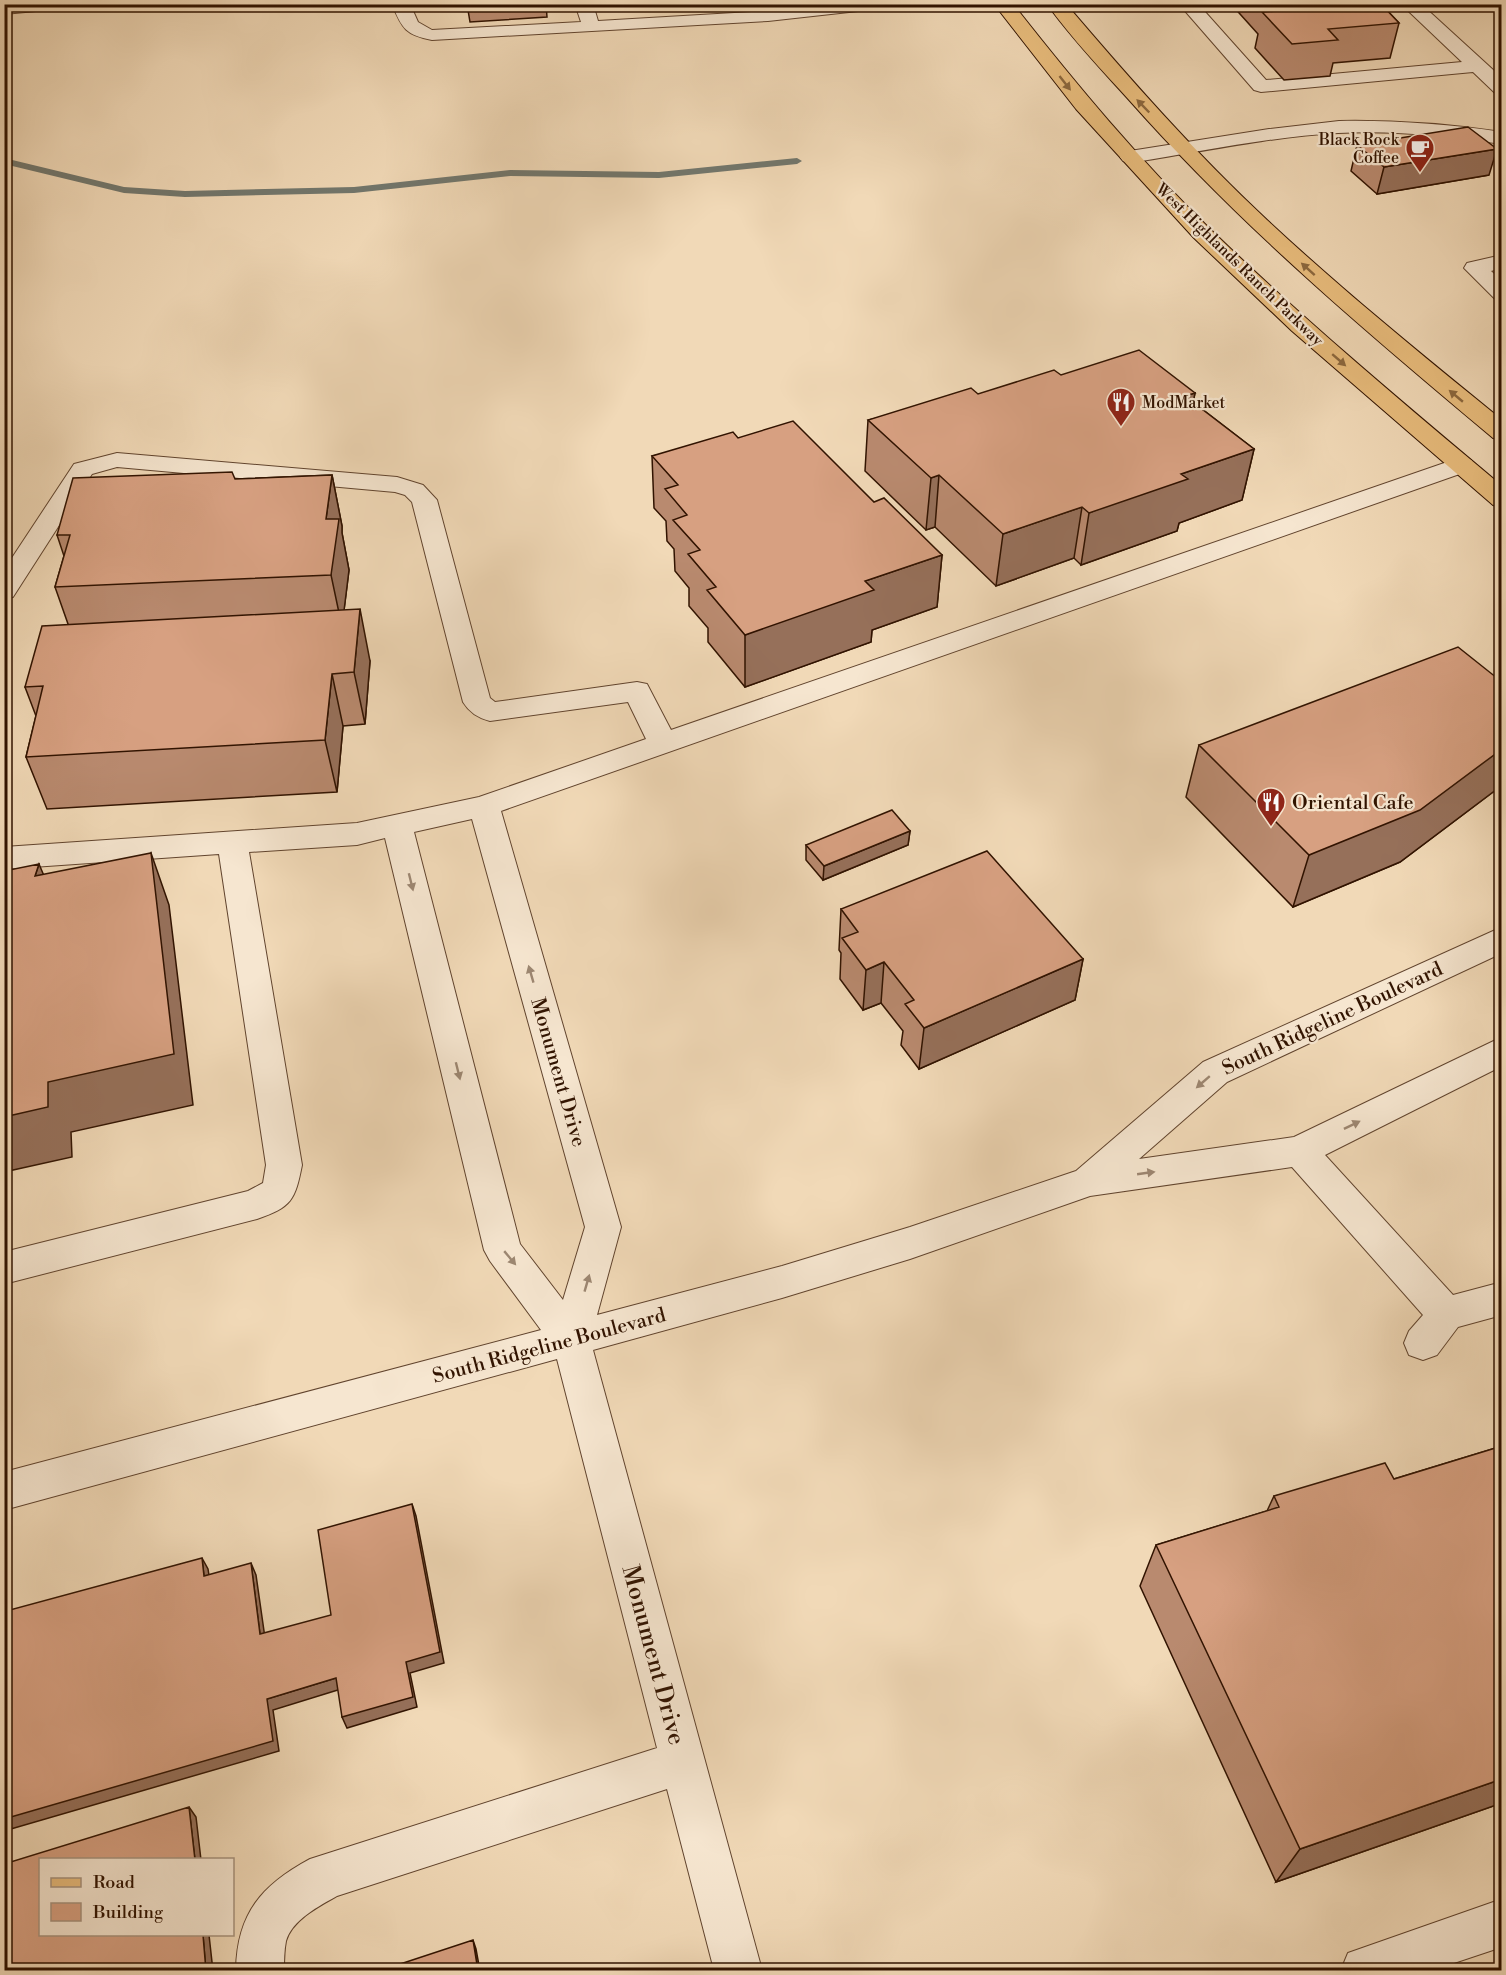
<svg xmlns="http://www.w3.org/2000/svg" width="1506" height="1975" font-family="'Libre Bodoni',serif">
<style>
.lines{fill:none;stroke-linecap:round;stroke-linejoin:round}
.stream{fill:#72776d;fill-rule:evenodd}
.minor-casing{stroke:#61442e;stroke-width:2}
.major-casing{stroke:#311300;stroke-width:2}
.minor{fill:#f6e6d0;fill-rule:evenodd}
.major{fill:#e8bc7c;fill-rule:evenodd}
.wall{fill:#b98a6f;stroke:#311300;stroke-width:1.5}
.shaded-wall{fill:#96705a;stroke:#311300;stroke-width:1.5}
.building{fill:#d7a081;stroke:#311300;stroke-width:1.5}
.oneway{fill:#8c683e}
.oneway2{fill:#9d8772}
.labels{text-anchor:middle;stroke-width:4.5;stroke-linejoin:round;paint-order:stroke}
.far-poi-label{font-size:16px;fill:#311300;stroke:#f6e6d0;text-anchor:end}
.far-street-label{font-size:16px;fill:#311300;stroke:#f6e6d0}
.poi-label{font-size:20px;fill:#311300;stroke:#f6e6d0;text-anchor:start}
.street-label{font-size:20px;fill:#311300;stroke:#f6e6d0}
.near-street-label{font-size:24px;fill:#311300;stroke:#f6e6d0}
</style>
<rect width="100%" height="100%" fill="#f1d9b7"/>
<filter id="stains"><feTurbulence type="fractalNoise" baseFrequency=".00333" numOctaves="4"/><feColorMatrix values="0 0 0 0 .2 0 0 0 0 .09 0 0 0 0 .02 0 0 0 .5 -.17"/></filter>
<radialGradient id="worn" r=".72"><stop offset=".6" stop-color="#630" stop-opacity="0"/><stop offset="1" stop-color="#630" stop-opacity=".3"/></radialGradient>
<g class="lines">
<path class="stream" d="M 4,158 L 124,187 L 185,191 L 354,187 L 510,170 L 659,172 L 797,158 L 802,161 L 797,164 L 659,178 L 510,176 L 354,193 L 185,197 L 124,193 L 4,164 Z"/>
<g class="minor-casing">
<path id="minor" d="M 4,4 L 66,4 L 57,9 L 4,14 Z
M 392,4 L 410,4 L 418,22 L 432,30 L 581,22 L 575,4 L 593,4 L 598,21 L 768,11 L 823,4 L 885,4 L 876,9 L 768,21 L 432,40 C 406,35 402,29 392,4 Z
M 1179,4 L 1198,4 L 1266,80 L 1462,62 L 1401,4 L 1421,4 L 1502,78 L 1502,95 L 1495,93 L 1473,72 L 1261,92 L 1254,90 Z
M 1339,121 C 1393,120 1447,124 1502,132 L 1502,144 C 1447,136 1393,130 1338,133 C 1268,137 1199,152 1130,163 L 1123,161 L 1120,157 L 1123,153 L 1130,151 L 1269,129 Z
M 1502,255 L 1502,268 L 1491,271 L 1502,281 L 1502,300 L 1494,298 L 1464,268 L 1467,263 Z
M 117,453 L 397,477 L 423,485 L 437,500 L 490,698 L 495,702 L 637,682 L 647,684 L 671,730 L 1453,460 L 1462,458 L 1471,460 L 1474,465 L 1471,470 L 501,811 L 621,1227 L 597,1315 L 782,1266 L 910,1227 L 1076,1171 L 1203,1062 L 1502,927 L 1502,953 L 1227,1082 L 1139,1159 L 1294,1137 L 1502,1037 L 1502,1066 L 1325,1155 L 1453,1295 L 1502,1282 L 1502,1315 L 1458,1327 L 1437,1355 L 1423,1360 L 1409,1355 L 1404,1343 L 1409,1331 L 1423,1315 L 1292,1167 L 1090,1196 L 910,1259 L 782,1298 L 593,1350 L 762,1970 L 714,1970 L 667,1789 L 337,1896 C 319,1906 292,1920 286,1941 C 284,1951 284,1961 284,1970 L 236,1970 C 237,1913 262,1885 310,1859 L 657,1748 L 557,1359 L 4,1510 L 4,1472 L 541,1330 L 490,1261 L 484,1250 L 385,838 L 357,845 L 249,852 L 302,1165 C 295,1200 292,1207 257,1219 L 4,1284 L 4,1252 L 248,1191 L 263,1183 L 266,1165 L 219,854 L 4,869 L 4,847 L 357,823 L 479,797 L 646,739 L 628,702 L 490,721 C 478,718 469,712 463,702 L 412,502 L 405,495 L 395,492 L 117,467 L 92,474 L 13,597 L 4,599 L 4,570 L 74,464 ZM 472,819 L 585,1227 L 563,1300 L 520,1244 L 414,832 Z
M 1502,1899 L 1502,1947 L 1433,1970 L 1341,1970 L 1348,1953 Z"/>
</g>
<g class="major-casing">
<path id="major" d="M 994,4 L 1013,4 C 1075,83 1139,160 1211,230 C 1304,320 1403,403 1502,486 L 1502,508 L 1493,505 L 1292,331 L 1194,238 L 1076,109 Z
M 1047,4 L 1066,4 C 1130,79 1195,153 1267,220 C 1342,290 1422,355 1502,420 L 1502,440 L 1493,438 C 1366,332 1241,226 1130,101 C 1102,70 1072,39 1047,4 Z"/>
</g>
<use href="#minor" class="minor"/>
<use href="#major" class="major"/>
</g>
<path class="wall" d="M 467,4 L 546,4 L 547,17 L 470,22 Z
M 1231,4 L 1381,4 L 1399,23 L 1390,58 L 1333,63 L 1330,76 L 1284,80 L 1255,48 L 1258,34 Z
M 1357,145 L 1489,175 L 1377,194 L 1351,171 Z
M 1061,375 L 1195,393 L 1193,402 L 1254,449 L 1242,500 L 1179,523 L 1177,531 L 1081,565 L 1074,558 L 996,586 L 935,527 L 926,530 L 865,471 L 868,420 Z
M 738,438 L 874,502 L 942,555 L 937,607 L 872,630 L 871,642 L 745,687 L 708,642 L 708,628 L 689,606 L 689,588 L 675,571 L 674,549 L 667,541 L 666,521 L 654,508 L 652,456 Z
M 332,475 L 342,526 L 342,533 L 349,570 L 344,610 L 370,661 L 365,724 L 343,726 L 337,792 L 47,809 L 26,757 L 36,716 L 25,687 L 68,624 L 55,587 L 64,556 L 57,535 L 235,479 Z
M 1199,745 L 1497,789 L 1400,862 L 1293,907 L 1186,797 Z
M 910,831 L 908,845 L 823,880 L 806,860 L 806,845 Z
M 841,909 L 1083,959 L 1075,1000 L 919,1069 L 901,1045 L 903,1031 L 881,1003 L 863,1010 L 840,979 L 841,953 L 839,950 Z
M 1502,1446 L 1502,1803 L 1276,1882 L 1140,1586 L 1156,1545 L 1267,1511 L 1274,1496 L 1394,1479 Z"/>
<path class="shaded-wall" d="M 1497,149 L 1489,175 L 1377,194 L 1384,167 Z
M 1195,393 L 1185,444 L 1185,396 Z
M 1254,449 L 1242,500 L 1179,523 L 1177,531 L 1081,565 L 1089,513 L 1181,474 Z
M 332,475 L 342,526 L 342,533 L 349,570 L 342,627 L 331,575 L 326,519 Z
M 939,475 L 935,527 L 926,530 L 931,478 Z
M 1082,507 L 1074,558 L 996,586 L 1003,534 Z
M 942,555 L 937,607 L 872,630 L 871,642 L 745,687 L 745,635 L 865,581 Z
M 360,609 L 370,661 L 365,724 L 354,672 Z
M 332,674 L 343,726 L 337,792 L 325,740 Z
M 1502,749 L 1502,777 L 1497,789 L 1400,862 L 1293,907 L 1309,855 Z
M 910,831 L 908,845 L 823,880 L 824,866 Z
M 151,853 L 169,905 L 193,1105 L 71,1132 L 72,1157 L 4,1172 L 4,1117 L 48,1082 Z
M 39,864 L 61,916 L 35,876 Z
M 1083,959 L 1075,1000 L 919,1069 L 924,1028 Z
M 884,962 L 881,1003 L 863,1010 L 866,970 Z
M 412,1504 L 416,1516 L 444,1663 L 410,1673 L 417,1707 L 347,1728 L 342,1717 L 406,1662 Z
M 202,1558 L 208,1569 L 211,1588 L 204,1576 Z
M 251,1563 L 256,1575 L 266,1645 L 260,1634 Z
M 336,1678 L 341,1689 L 273,1710 L 279,1751 L 4,1831 L 4,1819 L 267,1699 Z
M 1502,1779 L 1502,1803 L 1276,1882 L 1300,1849 Z
M 189,1807 L 196,1817 L 201,1860 L 195,1860 Z
M 203,1935 L 209,1935 L 213,1971 L 206,1971 Z
M 473,1940 L 476,1949 L 480,1971 L 478,1971 Z"/>
<path class="building" d="M 1271,4 L 1381,4 L 1399,23 L 1328,29 L 1338,40 L 1292,44 L 1262,12 L 1277,11 Z
M 1468,127 L 1497,149 L 1384,167 L 1357,145 Z
M 1139,350 L 1195,393 L 1185,396 L 1254,449 L 1181,474 L 1188,479 L 1089,513 L 1082,507 L 1003,534 L 939,475 L 931,478 L 868,420 L 971,388 L 978,394 L 1054,370 L 1061,375 Z
M 793,421 L 874,502 L 884,498 L 942,555 L 865,581 L 874,590 L 745,635 L 707,590 L 716,587 L 688,554 L 700,550 L 673,520 L 687,515 L 665,489 L 678,485 L 652,456 L 733,432 L 738,438 Z
M 232,472 L 235,479 L 332,475 L 326,519 L 339,519 L 331,575 L 55,587 L 70,535 L 57,535 L 73,478 Z
M 360,609 L 354,672 L 332,674 L 325,740 L 26,757 L 43,686 L 25,687 L 42,626 Z
M 1458,647 L 1502,682 L 1502,749 L 1420,810 L 1309,855 L 1199,745 Z
M 892,810 L 910,831 L 824,866 L 806,845 Z
M 987,851 L 1083,959 L 924,1028 L 905,1004 L 914,1000 L 884,962 L 866,970 L 842,938 L 858,932 L 841,909 Z
M 151,853 L 174,1054 L 48,1082 L 48,1107 L 4,1117 L 4,871 L 39,864 L 35,876 Z
M 1502,1446 L 1502,1779 L 1300,1849 L 1156,1545 L 1279,1507 L 1274,1496 L 1385,1463 L 1394,1479 Z
M 412,1504 L 440,1652 L 406,1662 L 413,1697 L 342,1717 L 336,1678 L 267,1699 L 273,1741 L 4,1819 L 4,1630 L 6,1629 L 6,1611 L 202,1558 L 204,1576 L 251,1563 L 260,1634 L 331,1615 L 318,1530 Z
M 189,1807 L 195,1860 L 40,1860 L 40,1935 L 203,1935 L 206,1971 L 4,1971 L 4,1864 Z
M 473,1940 L 478,1971 L 379,1971 Z"/>
<defs><path id="oneway-solid" d="M-6-.8H1V-3.2L6.5 0L1 3.2V.8H-6Z" transform="scale(1.5)"/></defs>
<g class="oneway">
<use href="#oneway-solid" transform="translate(1065 83) rotate(52)"/>
<use href="#oneway-solid" transform="translate(1143 106) rotate(-134)"/>
<use href="#oneway-solid" transform="translate(1308 269) rotate(-138)"/>
<use href="#oneway-solid" transform="translate(1339 360) rotate(41)"/>
<use href="#oneway-solid" transform="translate(1456 396) rotate(-140)"/>
</g>
<g class="oneway2">
<use href="#oneway-solid" transform="translate(411 882) rotate(76)"/>
<use href="#oneway-solid" transform="translate(531 974) rotate(-106)"/>
<use href="#oneway-solid" transform="translate(458 1071) rotate(76)"/>
<use href="#oneway-solid" transform="translate(1203 1082) rotate(139)"/>
<use href="#oneway-solid" transform="translate(1352 1125) rotate(-26)"/>
<use href="#oneway-solid" transform="translate(1146 1173) rotate(-8)"/>
<use href="#oneway-solid" transform="translate(510 1258) rotate(50)"/>
<use href="#oneway-solid" transform="translate(587 1283) rotate(-74)"/>
</g>
<defs>
<g id="cafe-pin" transform="scale(1.5)"><path d="M0 17L-7.5 6A9.5 9.5 0 1 1 7.5 6Z" fill="#8f2418" stroke="#f6e6d0"/><path d="M-5.5-4.5H6V0H3Q3 3.5 0 3.5H-2.5Q-5.5 3.5-5.5 0ZM3-3.2v2h1.7v-2ZM-6 4.5H4V6H-6Z" fill="#fff"/></g>
<g id="restaurant-pin" transform="scale(1.5)"><path d="M0 17L-7.5 6A9.5 9.5 0 1 1 7.5 6Z" fill="#8f2418" stroke="#f6e6d0"/><path d="M-5-6h1v4h1v-4h1v4h1v-4h1v5L-1.5 .5V6h-2V.5L-5-1ZM5-6V6H3V1.5H1.5Q1.5-4 5-6Z" fill="#fff"/></g>
</defs>
<g fill-rule="evenodd">
<use href="#cafe-pin" x="1420" y="148"/>
<use href="#restaurant-pin" x="1121" y="402"/>
<use href="#restaurant-pin" x="1271" y="802"/>
</g>
<g class="labels">
<g class="far-poi-label">
<text x="1399" y="145">Black Rock<tspan x="1399" dy="18">Coffee</tspan></text>
<text x="1142" y="408" text-anchor="start">ModMarket</text>
</g>
<g class="far-street-label">
<text transform="translate(1240 264) rotate(44)" y="6">West Highlands Ranch Parkway</text>
</g>
<g class="poi-label">
<text x="1292" y="809">Oriental Cafe</text>
</g>
<g class="street-label">
<text transform="translate(1332 1018) rotate(-25)" y="7">South Ridgeline Boulevard</text>
<text transform="translate(559 1072) rotate(74)" y="7">Monument Drive</text>
<text transform="translate(549 1345) rotate(-15)" y="7">South Ridgeline Boulevard</text>
</g>
<g class="near-street-label">
<text transform="translate(654 1655) rotate(75)" y="8">Monument Drive</text>
</g>
</g>
<rect width="1506" height="1975" fill="none" stroke="#f1d9b7" stroke-width="24"/>
<rect x="6" y="6" width="1494" height="1963" fill="none" stroke="#311300" stroke-width="3"/>
<rect x="12" y="12" width="1482" height="1951" fill="none" stroke="#311300" stroke-width="1.5"/>
<rect x="39" y="1858" width="195" height="78" fill="#f6e6d0" stroke="#a7927d" stroke-width="1.5"/>
<rect x="51" y="1878" width="30" height="9" fill="#e8bc7c" stroke="#a7927d" stroke-width="1.5"/>
<text x="93" y="1888" font-size="18" fill="#311300">Road</text>
<rect x="51" y="1903" width="30" height="18" fill="#d7a081" stroke="#a7927d" stroke-width="1.5"/>
<text x="93" y="1918" font-size="18" fill="#311300">Building</text>
<rect width="100%" height="100%" filter="url(#stains)"/>
<rect width="100%" height="100%" fill="url(#worn)"/>
</svg>
